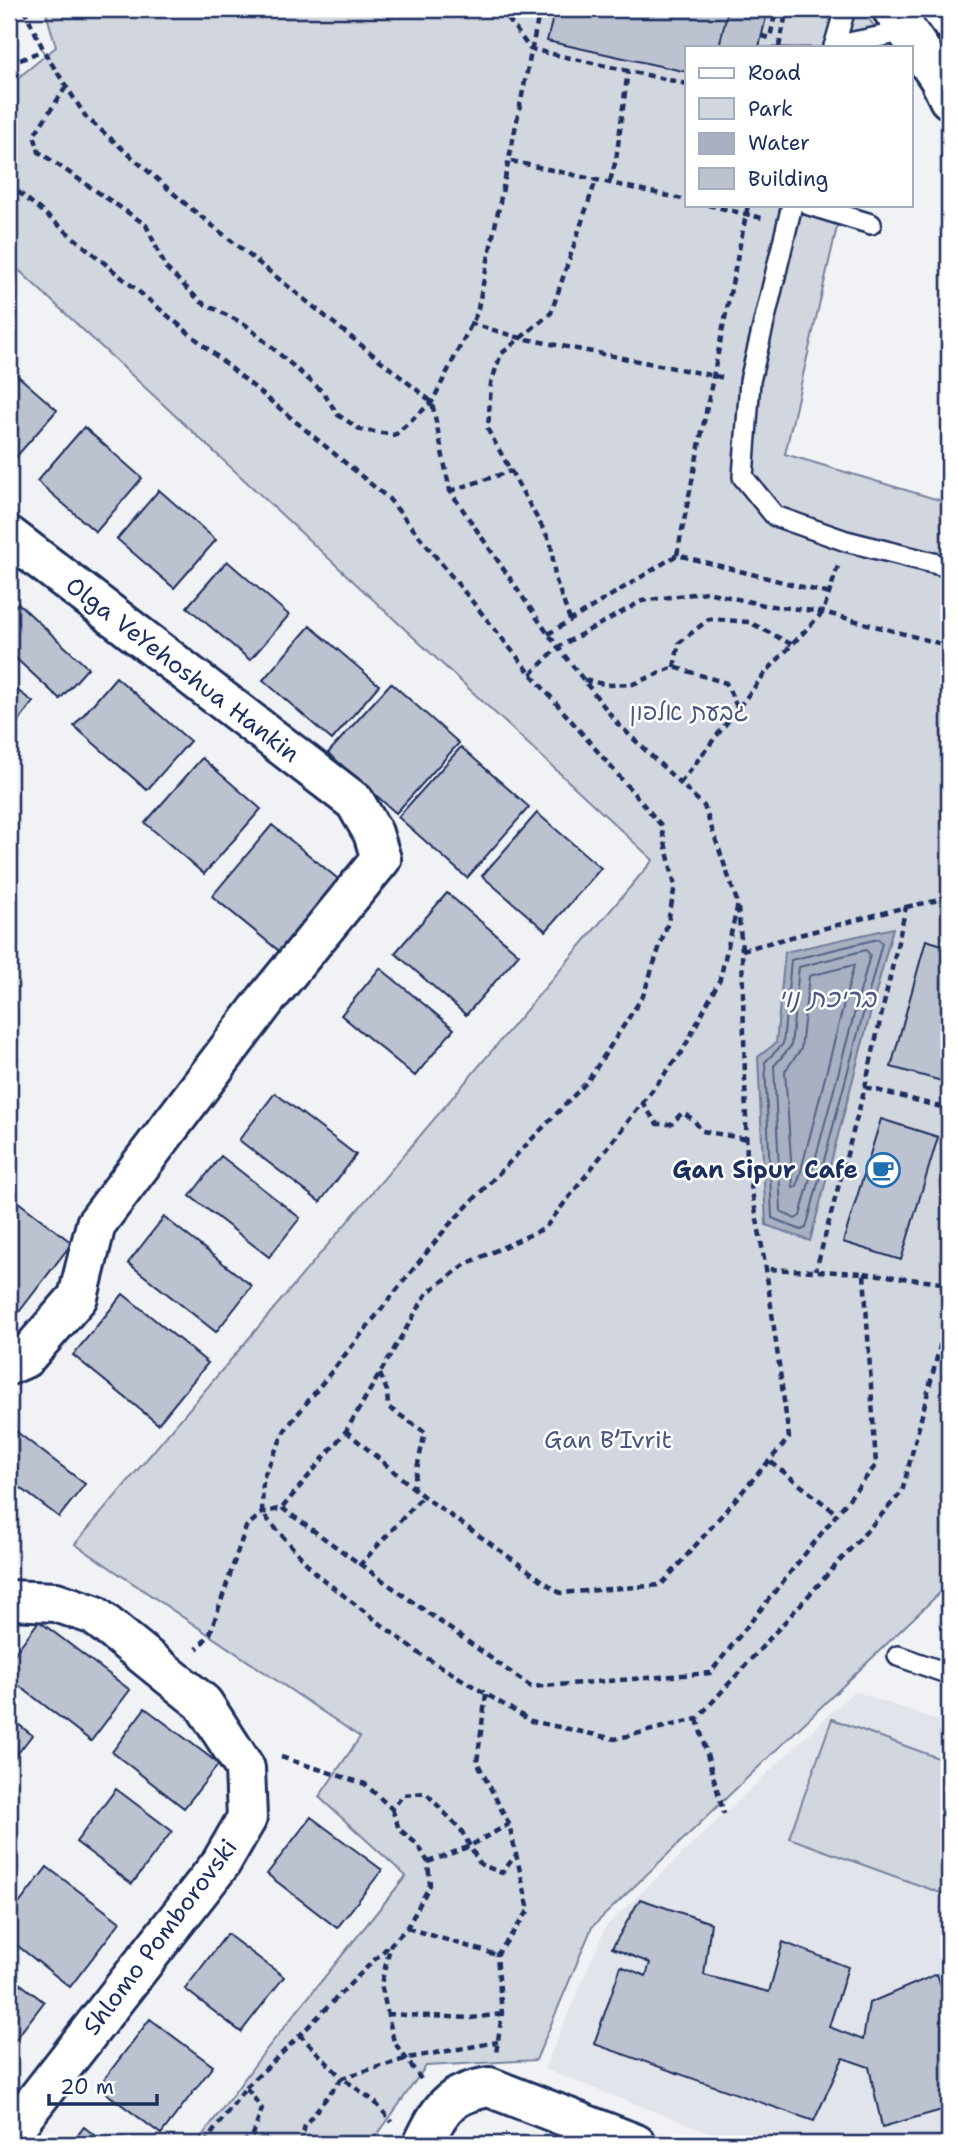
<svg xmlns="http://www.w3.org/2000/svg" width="958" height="2153" font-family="'Shantell Sans','Playpen Sans Hebrew',sans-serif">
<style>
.built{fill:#e1e4ea}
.green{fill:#d2d6df;stroke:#76829e;stroke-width:2}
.water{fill:#a8b0c2;stroke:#707c9a;stroke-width:2}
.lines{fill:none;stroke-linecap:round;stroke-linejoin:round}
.shore{stroke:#536386;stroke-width:2}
.building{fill:#bcc2d0;stroke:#1b2f5e;stroke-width:2}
.lane-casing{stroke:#1b2f5e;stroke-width:24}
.street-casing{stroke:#1b2f5e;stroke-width:44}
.path{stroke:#1b2f5e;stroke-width:4.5;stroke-dasharray:7 5;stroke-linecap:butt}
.lane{stroke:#fff;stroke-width:19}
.street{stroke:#fff;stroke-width:38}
.labels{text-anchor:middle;stroke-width:5;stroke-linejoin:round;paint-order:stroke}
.street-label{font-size:24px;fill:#1b2f5e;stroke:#fff}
.park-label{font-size:24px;fill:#49597e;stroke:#fff}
.poi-label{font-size:24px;font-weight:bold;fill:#1b2f5e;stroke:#fff;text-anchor:end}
.water-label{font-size:26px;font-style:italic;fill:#4c5c81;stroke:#fff}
</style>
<rect width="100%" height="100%" fill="#f1f2f5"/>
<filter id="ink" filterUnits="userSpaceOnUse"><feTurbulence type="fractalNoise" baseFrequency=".0143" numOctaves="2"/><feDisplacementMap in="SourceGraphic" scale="14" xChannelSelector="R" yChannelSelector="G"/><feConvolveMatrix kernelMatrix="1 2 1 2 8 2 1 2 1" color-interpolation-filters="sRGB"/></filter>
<g filter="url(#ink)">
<path class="built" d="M 854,1691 L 949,1724 L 949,2144 L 739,2144 L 544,2069 L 606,1926 Z"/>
<path class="green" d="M 45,9 L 861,9 L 881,35 L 878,47 L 687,47 L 687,205 L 842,205 L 785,454 L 949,503 L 949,1584 L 592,1927 L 536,2060 L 426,2066 L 371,2144 L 196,2144 L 265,2051 L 406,1876 L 319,1797 L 360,1737 L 75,1544 L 653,860 L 9,261 L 9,81 L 13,82 L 56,47 Z
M 832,1719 L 949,1762 L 949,1896 L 789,1838 Z"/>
<path class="water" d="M 893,928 L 810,1241 L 766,1225 L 758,1057 L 776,1043 L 785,952 Z"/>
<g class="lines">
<path class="shore" d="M 878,939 L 882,943 L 806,1228 L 801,1230 L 772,1218 L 765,1062 L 783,1044 L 791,960 Z
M 866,950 L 870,955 L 800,1216 L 795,1219 L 781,1211 L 774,1066 L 791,1046 L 799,967 Z
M 854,965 L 797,1186 L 793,1188 L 785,1071 L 801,1049 L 809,976 Z"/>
</g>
<path class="building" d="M 555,9 L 768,9 L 759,47 L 687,47 L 687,72 L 547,41 Z
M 728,9 L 768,9 L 759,47 L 719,47 Z
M 9,368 L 57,410 L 16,457 L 9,450 Z
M 84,427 L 142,478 L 96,532 L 37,481 Z
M 159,490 L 216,540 L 174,588 L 117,539 Z
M 227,561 L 289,615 L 250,660 L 187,607 Z
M 18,603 L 88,668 L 60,699 L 9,652 L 9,613 Z
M 310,626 L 379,685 L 332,740 L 263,680 Z
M 116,677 L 190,741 L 147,790 L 74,726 Z
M 391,683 L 459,743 L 396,813 L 328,753 Z
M 9,684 L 33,702 L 9,733 Z
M 461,747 L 529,807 L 467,878 L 398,817 Z
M 202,758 L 261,809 L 204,874 L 145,823 Z
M 537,813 L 601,868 L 546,931 L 482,876 Z
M 272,825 L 343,883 L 284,955 L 212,896 Z
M 447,893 L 519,954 L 466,1015 L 395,953 Z
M 926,940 L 949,947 L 949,1083 L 891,1067 Z
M 380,968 L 454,1029 L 415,1076 L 341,1015 Z
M 275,1093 L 356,1155 L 320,1202 L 239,1140 Z
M 881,1119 L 938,1137 L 901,1260 L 843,1242 Z
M 221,1156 L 300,1218 L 269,1257 L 190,1196 Z
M 9,1195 L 72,1243 L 9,1325 Z
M 164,1217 L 252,1286 L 216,1332 L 128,1263 Z
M 123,1294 L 208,1363 L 158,1424 L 73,1355 Z
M 9,1426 L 85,1484 L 59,1517 L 9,1479 Z
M 39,1621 L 130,1690 L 91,1741 L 9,1678 L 9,1661 Z
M 145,1708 L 219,1764 L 184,1808 L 112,1752 Z
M 9,1717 L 32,1735 L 9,1765 Z
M 116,1789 L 172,1831 L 132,1884 L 76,1842 Z
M 311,1817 L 382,1870 L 337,1928 L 267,1874 Z
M 47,1867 L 120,1922 L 70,1987 L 9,1939 L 9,1917 Z
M 640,1899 L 711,1923 L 704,1975 L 769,1992 L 783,1942 L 848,1967 L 829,2027 L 863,2040 L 869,2003 L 937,1974 L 949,2010 L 949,2108 L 882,2127 L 869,2067 L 843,2058 L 814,2121 L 594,2044 L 621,1966 L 646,1976 L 650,1963 L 612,1948 Z
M 227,1934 L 284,1977 L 241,2032 L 185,1989 Z
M 9,1975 L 44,2002 L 9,2048 Z
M 150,2019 L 213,2066 L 161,2134 L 98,2087 Z
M 84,2127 L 106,2144 L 71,2144 Z"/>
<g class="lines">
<g class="lane-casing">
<path id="lane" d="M 834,46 L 907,31
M 834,47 L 845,9
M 792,205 L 750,381 L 743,477 L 775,516 L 846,541 L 949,567
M 809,205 L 871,224
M 898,1656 L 949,1674"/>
</g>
<g class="street-casing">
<g id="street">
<path d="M 892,9 L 939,78 L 949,99"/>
<path d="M 941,9 L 949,20"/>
<path id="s1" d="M 9,536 L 355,802 L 373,833 L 381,859 L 268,997 L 96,1224 L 78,1297 L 25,1358 L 9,1365"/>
<path d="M 9,1600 L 56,1602 L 94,1615 L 203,1703 L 245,1768 L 247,1818 L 221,1863 L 9,2135"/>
<path d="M 423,2144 C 440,2109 448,2094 489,2087 L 636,2144"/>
</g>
</g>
<path class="path" d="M 24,9 L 46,55 L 86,117 L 188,206 L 432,402 L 450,491 L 548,634 L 617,723 L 704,806 L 738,904 L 720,979 L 682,1052 L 545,1228 L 466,1264 L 427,1293 L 346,1431 L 282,1508 L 262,1513 L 246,1527 L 210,1634 L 197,1649
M 501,9 L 530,49 L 687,84
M 9,13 L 13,9
M 762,36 L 770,38 L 776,9
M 779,47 L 787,9
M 9,65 L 43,50
M 66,87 L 34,135 L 39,152 L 146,225 L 166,268 L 201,302 L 246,325 L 323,392 L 338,415 L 361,430 L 395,435 L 432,402 L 477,313 L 540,9
M 511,161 L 687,200
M 610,181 L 616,160 L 628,70
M 9,184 L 389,499 L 531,674 L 661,825 L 675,886 L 668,922 L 643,996 L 587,1082 L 447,1227 L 285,1430 L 263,1478 L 262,1513 L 317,1575 L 420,1654 L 531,1721 L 615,1739 L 697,1719 L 902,1492 L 949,1311
M 708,205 L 762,218
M 469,323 L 521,338 L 725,378
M 450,491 L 511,471
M 677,555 L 748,205
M 570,620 L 555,578 L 551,543 L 488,430 L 491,383 L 501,354 L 551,313 L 596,180
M 548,634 L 677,555 L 830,594
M 674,667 L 679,643 L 709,619 L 749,622 L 793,645
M 531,674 L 558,647 L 642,601 L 707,592 L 764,605 L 823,612 L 949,646
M 584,680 L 609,685 L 633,684 L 674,667 L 726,683 L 738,709
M 680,783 L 767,671 L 823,612 L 838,566
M 906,907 L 949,898
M 742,950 L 906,907 L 865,1087 L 816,1270
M 865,1087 L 949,1109
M 642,1102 L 657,1124 L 671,1124 L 682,1113 L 693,1119 L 702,1131 L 747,1139
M 864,1273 L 949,1284
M 380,1374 L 387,1391 L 388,1407 L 425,1432 L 413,1487
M 346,1431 L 423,1496 L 560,1593 L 661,1585 L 789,1438 L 766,1269 L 747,1164 L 742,950 L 738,908
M 771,1462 L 837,1514
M 282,1508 L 531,1687 L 710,1673 L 876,1465 L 864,1273 L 766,1269
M 359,1566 L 423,1496
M 486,1694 L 477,1762 L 509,1824 L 529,1910 L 497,1955 L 502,2014 L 496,2053
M 697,1719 L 724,1814
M 281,1757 L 365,1784 L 392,1809 L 403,1795 L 426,1793 L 461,1830 L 480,1864 L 502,1873 L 515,1856
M 392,1809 L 399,1829 L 418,1845 L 428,1862 L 430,1885 L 407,1928 L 391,1944 L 381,1984 L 394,2042 L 421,2079
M 428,1862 L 468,1847 L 509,1824
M 407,1928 L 497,1955
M 387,2014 L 471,2018 L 502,2014
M 299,2034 L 342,2078 L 408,2058 L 498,2042
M 246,2087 C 296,2042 341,1991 390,1945
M 204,2144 L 246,2087 L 262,2109 L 253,2135 L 241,2144
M 301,2144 L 305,2125 L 342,2078 L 374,2101 L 392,2122
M 499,2144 L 507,2134"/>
<use href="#lane" class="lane"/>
<use href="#street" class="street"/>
</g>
</g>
<defs>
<g id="cafe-ring" transform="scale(1.75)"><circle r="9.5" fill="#fff" stroke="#1f6fb2" stroke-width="1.5"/><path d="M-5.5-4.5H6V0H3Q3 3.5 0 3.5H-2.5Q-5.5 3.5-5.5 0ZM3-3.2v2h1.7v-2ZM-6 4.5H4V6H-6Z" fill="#1f6fb2"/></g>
</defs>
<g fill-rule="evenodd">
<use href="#cafe-ring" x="883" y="1170"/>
</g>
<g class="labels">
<g class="street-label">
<text dy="8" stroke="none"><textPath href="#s1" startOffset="219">Olga VeYehoshua Hankin</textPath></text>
<text transform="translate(160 1937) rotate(-53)" y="8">Shlomo Pomborovski</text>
</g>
<g class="park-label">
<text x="689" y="720">גבעת אלפון</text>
<text x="608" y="1448">Gan B’Ivrit</text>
</g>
<g class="poi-label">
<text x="858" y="1178">Gan Sipur Cafe</text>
</g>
<g class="water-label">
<text x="827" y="1007">בריכת נוי</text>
</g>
</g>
<rect width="958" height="2153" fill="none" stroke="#fff" stroke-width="35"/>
<rect x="18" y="18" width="923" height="2118" fill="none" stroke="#1b2f5e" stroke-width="2.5" filter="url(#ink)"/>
<rect x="685" y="46" width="228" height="161" fill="#ffffff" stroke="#a4acbf" stroke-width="2"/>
<rect x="699" y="68" width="35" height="10" fill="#ffffff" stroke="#a4acbf" stroke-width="2"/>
<text x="748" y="80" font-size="21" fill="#1b2f5e">Road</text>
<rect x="699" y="98" width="35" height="21" fill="#d2d6df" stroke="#a4acbf" stroke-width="2"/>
<text x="748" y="116" font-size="21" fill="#1b2f5e">Park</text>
<rect x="699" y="133" width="35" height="21" fill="#a8b0c2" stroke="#a4acbf" stroke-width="2"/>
<text x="748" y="150" font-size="21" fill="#1b2f5e">Water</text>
<rect x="699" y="168" width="35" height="21" fill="#bcc2d0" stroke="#a4acbf" stroke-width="2"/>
<text x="748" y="186" font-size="21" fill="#1b2f5e">Building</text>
<path d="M49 2094v10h108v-10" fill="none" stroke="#1b2f5e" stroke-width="3.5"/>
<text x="60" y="2094" font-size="21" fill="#1b2f5e" stroke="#ffffff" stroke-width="5" paint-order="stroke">20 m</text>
</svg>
